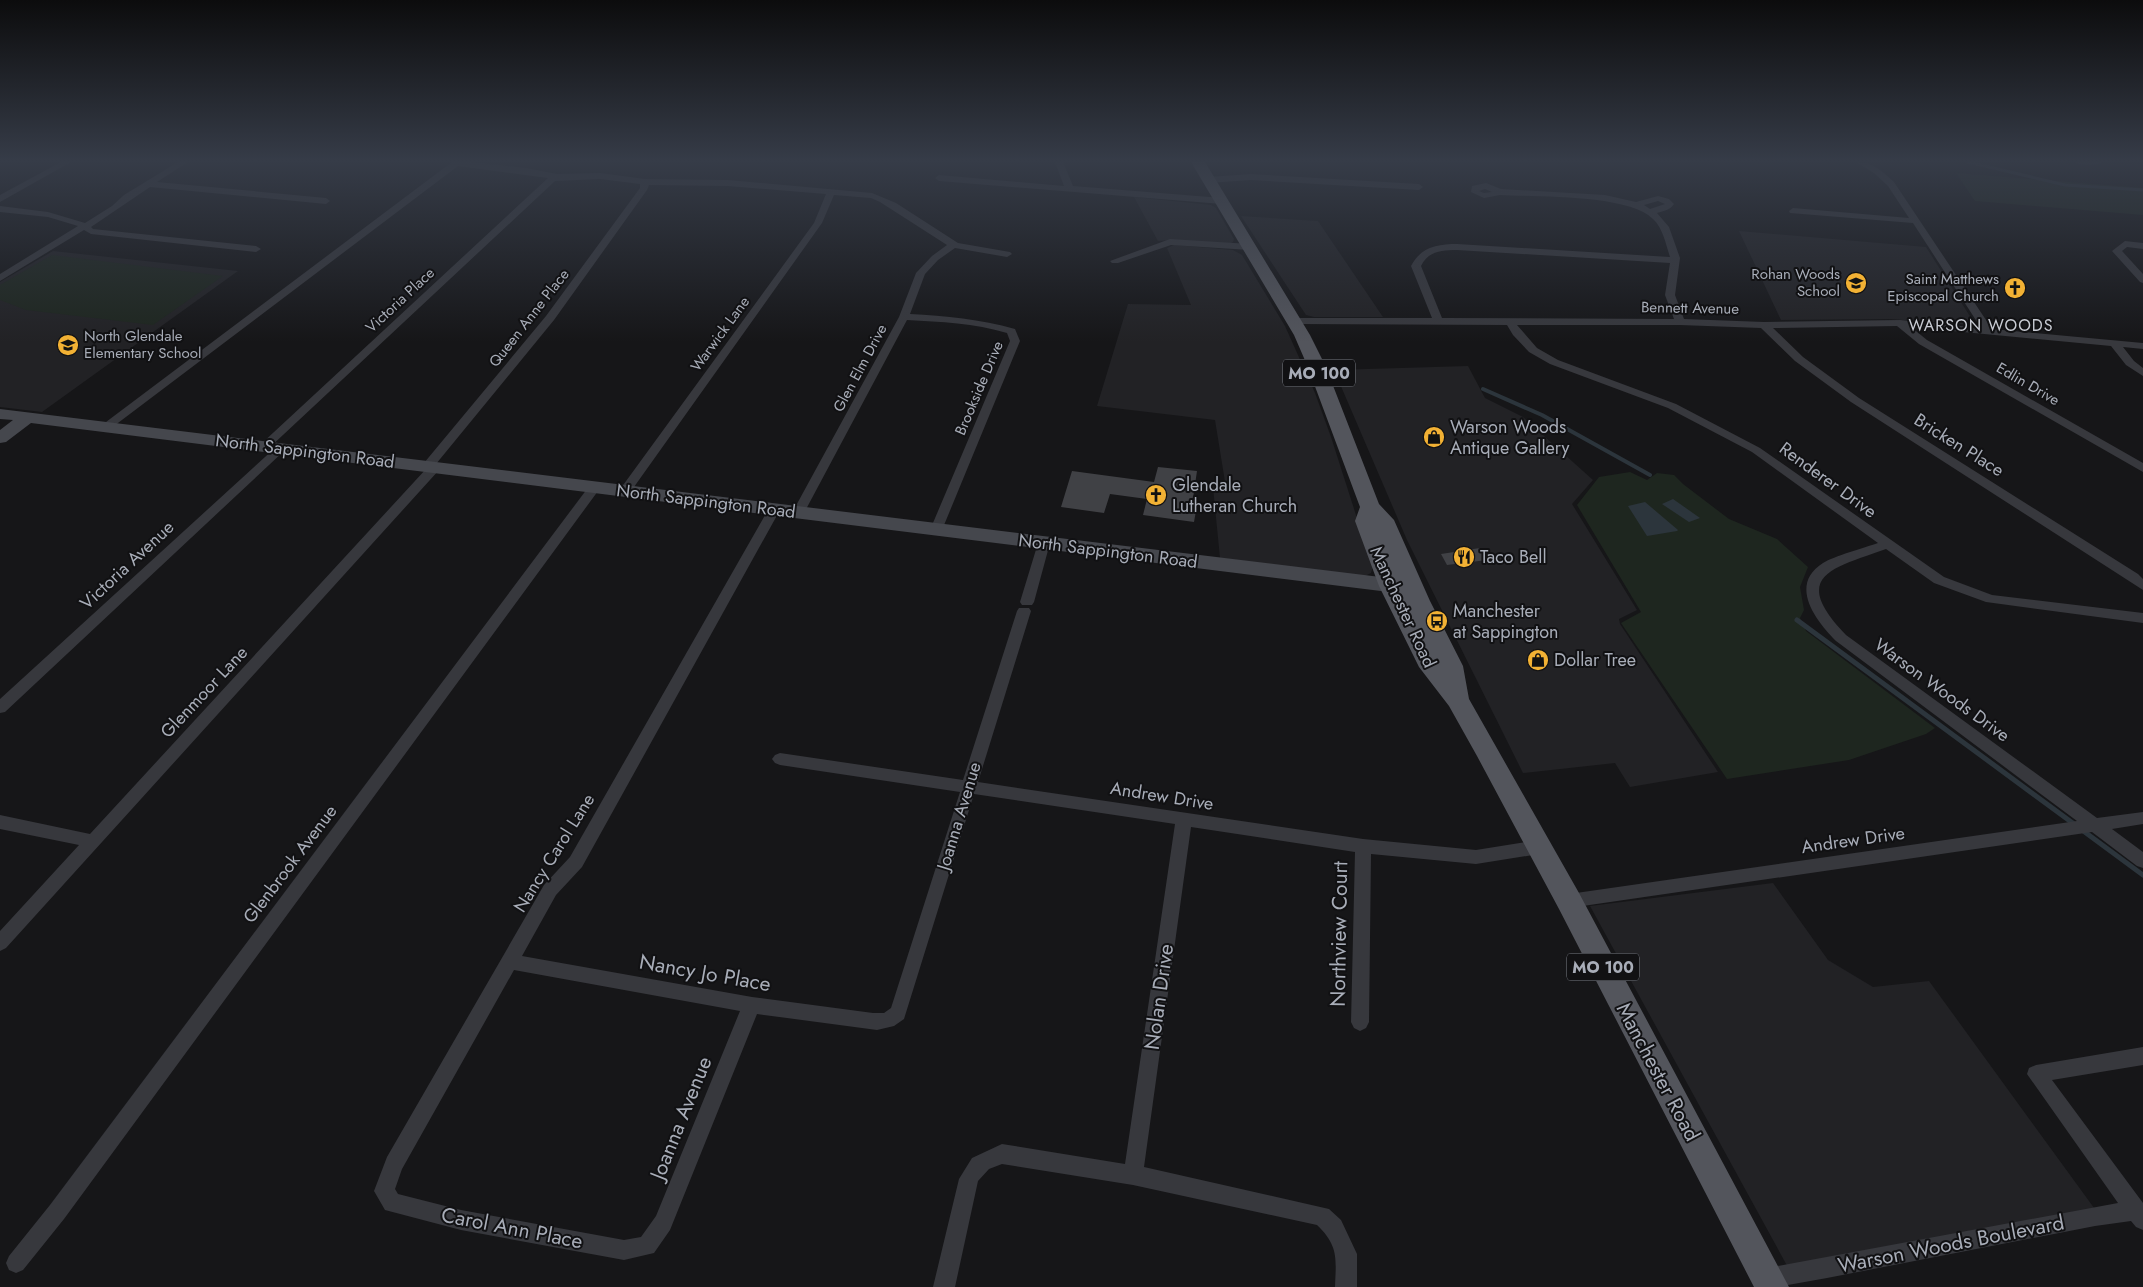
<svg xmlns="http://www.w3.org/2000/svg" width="2143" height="1287" font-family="Jost,sans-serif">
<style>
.built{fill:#222225}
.green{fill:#1e261f}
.water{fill:#2c353c}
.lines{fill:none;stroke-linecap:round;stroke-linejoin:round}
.stream-far2{stroke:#2c353c;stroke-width:3}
.stream-far1{stroke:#2c353c;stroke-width:4}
.stream{stroke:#2c353c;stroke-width:5}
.building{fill:#404145}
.street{fill:#37383d;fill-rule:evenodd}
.secondary{fill:#45474d;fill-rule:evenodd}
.primary{fill:#53555c;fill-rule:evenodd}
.labels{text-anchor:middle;stroke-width:4;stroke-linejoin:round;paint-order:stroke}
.far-poi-label{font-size:15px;fill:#a8adb8;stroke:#111113;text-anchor:end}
.far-street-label{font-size:15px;fill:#a8adb8;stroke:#111113}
.far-quarter-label{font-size:16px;letter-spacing:1px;fill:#c9ccd4;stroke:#111113}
.shield{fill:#111113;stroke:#7b7e86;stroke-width:1}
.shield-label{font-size:16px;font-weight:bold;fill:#a8adb8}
.poi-label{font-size:18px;fill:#a8adb8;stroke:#111113;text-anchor:start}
.street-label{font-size:18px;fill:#a8adb8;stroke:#111113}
.near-street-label{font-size:21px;fill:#a8adb8;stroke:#111113}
</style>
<rect width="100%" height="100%" fill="#161618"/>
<path class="built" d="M 1134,197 L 1211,205 L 1216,208 L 1234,239 L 1233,242 L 1229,244 L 1173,240 L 1158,241 Z
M 1241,216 L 1318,221 L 1383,317 L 1314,317 L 1306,315 Z
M 1739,231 L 1926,247 L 1973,321 L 1973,325 L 1890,319 L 1781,320 Z
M 1174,245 L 1233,250 L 1242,255 L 1285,326 L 1315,393 L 1331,437 L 1356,515 L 1374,562 L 1371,573 L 1365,576 L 1220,558 L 1213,487 L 1226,488 L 1215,420 L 1097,406 L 1128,304 L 1191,305 L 1167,248 Z
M 53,251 L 238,271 L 42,412 L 0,407 L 0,282 Z
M 1468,366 L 1485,398 L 1523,417 L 1593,480 L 1572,504 L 1637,610 L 1619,619 L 1620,624 L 1718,772 L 1630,787 L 1615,763 L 1523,773 L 1407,540 L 1334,370 Z
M 1773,883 L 1828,960 L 1873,987 L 1929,981 L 2105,1223 L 1796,1282 L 1590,906 Z"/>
<path class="green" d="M 1956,173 L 2143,188 L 2143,215 L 1975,201 Z
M 52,255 L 223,276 L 153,325 L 26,310 L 0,300 L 0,285 Z
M 1630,472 L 1647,480 L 1657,473 L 1674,475 L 1683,484 L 1729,519 L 1777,539 L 1808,567 L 1800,587 L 1804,610 L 1800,618 L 1806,631 L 1935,728 L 1926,734 L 1849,760 L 1727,779 L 1621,623 L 1641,612 L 1577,505 L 1599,477 Z"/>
<path class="water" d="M 1673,499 L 1700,518 L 1689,522 L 1662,504 Z
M 1645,502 L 1678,530 L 1677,531 L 1647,536 L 1628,506 Z"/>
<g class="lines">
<path class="stream-far2" d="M 1968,162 L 2065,185 L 2143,190"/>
<path class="stream-far1" d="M 1483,389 L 1542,415 L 1650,475"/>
<path class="stream" d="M 1797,620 L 2074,824
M 2082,830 L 2143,875"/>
</g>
<path class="building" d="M 1158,467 L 1197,471 L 1192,505 L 1197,505 L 1194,522 L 1143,515 L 1147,499 L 1110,494 L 1104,513 L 1061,507 L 1072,471 L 1154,482 Z
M 1480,548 L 1487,560 L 1447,565 L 1441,554 Z"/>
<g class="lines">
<path class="street" d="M 61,162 L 71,162 L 0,202 L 0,195 Z
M 178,162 L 188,162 L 157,182 L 326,198 L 330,201 L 326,204 L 150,187 L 91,227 L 93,229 L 256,246 L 261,249 L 256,252 L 91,234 L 84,230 L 0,281 L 0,274 L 78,226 L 48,217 L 0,212 L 0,206 L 48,212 L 85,223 L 112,206 L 124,195 Z
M 452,162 L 471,162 L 526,168 L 557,174 L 600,173 L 645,179 L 728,180 L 872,193 L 896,203 L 958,243 L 1010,252 L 1012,254 L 1007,257 L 955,248 L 938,260 L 925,274 L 910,314 C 946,316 980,319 1015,329 L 1020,341 L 942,530 L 936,534 L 930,530 L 1010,341 L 1007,333 C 974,323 941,322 907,320 L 804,513 L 798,517 L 792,513 L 899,317 L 916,273 L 932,256 L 947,245 L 880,202 L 871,198 L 834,195 L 822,223 L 629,494 L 621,494 L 619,491 L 621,488 L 814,223 L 826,194 L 728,186 L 649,185 L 647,190 L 554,320 L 436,464 L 441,467 L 439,470 L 6,948 L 0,951 L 0,931 L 79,845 L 0,829 L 0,815 L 90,834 L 426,469 L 422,466 L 424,463 L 546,316 L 640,188 L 640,184 L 600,179 L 555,181 L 268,449 L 260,449 L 258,447 L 260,445 L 548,178 L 458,166 L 110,429 L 102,429 L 100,427 L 102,425 Z
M 1055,162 L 1063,162 L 1073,186 L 1222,198 L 1226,201 L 1222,204 L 939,181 L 935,178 L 939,175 L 1064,186 Z
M 1856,162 C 1873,162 1882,171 1894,182 L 1992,329 L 2143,343 L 2143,349 L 2123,347 L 2134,361 L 2143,368 L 2143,376 L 2126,365 L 2111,346 L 1911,327 L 1927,340 L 2143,463 L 2143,472 L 1919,344 L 1897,326 L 1773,328 L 1803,357 L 1859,398 L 2138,574 L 2143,579 L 2143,590 L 1851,402 L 1795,361 L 1761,328 L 1680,325 L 1517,325 L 1537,348 L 1558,360 L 1676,404 L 1760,448 L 1944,577 L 1992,595 L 2143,613 L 2143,623 L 1986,602 L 1934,583 L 1886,549 C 1834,568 1788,575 1846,635 L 2097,818 L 2143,812 L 2143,824 L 2112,829 L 2143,852 L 2143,868 L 2137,866 L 2092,832 L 1569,908 L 1563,906 L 1561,901 L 1563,896 L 1569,894 L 2077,821 L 1836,641 C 1816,621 1788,585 1823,563 C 1834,556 1864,548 1878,543 L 1752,452 L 1668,408 L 1550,364 L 1529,352 L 1513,335 L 1507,325 L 1295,324 L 1290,321 L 1295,318 L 1432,318 L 1411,266 C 1421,247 1437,244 1457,244 L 1670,257 C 1666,245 1663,228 1653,219 C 1628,194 1536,197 1500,195 L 1484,198 L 1471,192 L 1472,186 L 1486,183 L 1501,189 L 1605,195 L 1636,202 L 1658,196 L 1669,199 L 1674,204 C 1670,210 1664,211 1657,213 L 1669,227 L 1680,258 L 1675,295 L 1684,319 L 1764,322 L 1900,320 L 1981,328 L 1913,223 L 1790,213 L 1789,211 L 1793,208 L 1909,218 L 1888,186 L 1874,173 ZM 1485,189 L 1492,192 L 1484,193 L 1479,191 ZM 1658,201 L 1665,204 L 1650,209 L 1644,205 ZM 1457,250 L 1670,263 L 1665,295 L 1674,319 L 1442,318 L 1421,266 C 1428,251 1442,250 1457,250 Z
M 2075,162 L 2103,162 C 2097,166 2081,166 2075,162 Z
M 1251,174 L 1419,184 L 1423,187 L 1419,190 L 1251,180 L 1208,183 L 1204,180 L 1208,177 Z
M 1170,239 L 1250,244 L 1255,247 L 1250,250 L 1171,245 L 1118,263 L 1112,263 L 1110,261 Z
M 2125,241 L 2143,243 L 2143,249 L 2127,247 L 2122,251 L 2143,274 L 2143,283 L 2140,282 L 2112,251 Z
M 280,446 L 284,447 L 286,449 L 284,451 L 5,712 L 0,713 L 0,699 L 276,447 Z
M 594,484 L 600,488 L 598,491 L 64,1219 L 23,1270 L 16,1273 L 9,1270 L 6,1263 L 9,1256 L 50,1205 L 590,485 Z
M 774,506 L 780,510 L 582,867 L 556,895 L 522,956 L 752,997 L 873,1013 L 884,1013 L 891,1008 L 960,792 L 780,765 L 775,763 L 772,759 L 775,755 L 780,753 L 963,780 L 1017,611 L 1019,608 L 1029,608 L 1031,611 L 978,782 L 1363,839 L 1476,850 L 1539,840 L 1545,842 L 1547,847 L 1545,852 L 1539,854 L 1476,864 L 1371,854 L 1369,1022 L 1366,1028 L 1360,1031 L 1354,1028 L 1351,1022 L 1355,852 L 1191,827 L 1144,1167 L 1329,1209 L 1341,1220 L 1357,1254 L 1357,1287 L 1335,1287 C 1336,1259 1339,1246 1317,1225 L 1133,1185 L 1002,1164 L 989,1169 L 978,1181 L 955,1287 L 933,1287 L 959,1179 L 972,1158 L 1002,1144 L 1125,1164 L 1175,824 L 974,794 L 904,1019 L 894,1026 L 877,1030 L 757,1014 L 670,1230 L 654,1253 L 624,1260 L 461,1230 L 385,1210 L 374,1191 L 387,1157 L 544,885 L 570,857 L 768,510 ZM 514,970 L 740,1011 L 656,1216 L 641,1237 L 624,1240 L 461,1210 L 398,1194 L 395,1189 L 402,1169 Z
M 1044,539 L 1050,543 L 1034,602 L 1032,605 L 1022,605 L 1020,602 L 1038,543 Z
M 2143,1047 L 2143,1065 L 2052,1080 L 2143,1203 L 2143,1230 L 2136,1227 L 2131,1221 L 2095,1226 L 1827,1278 L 1776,1287 L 1760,1285 L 1757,1278 L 1760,1271 L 1767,1268 L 2118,1203 L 2027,1074 L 2029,1068 L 2036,1065 Z"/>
<path class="secondary" d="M 0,409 L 1405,580 L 1412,582 L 1415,587 L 1412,592 L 1405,594 L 31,423 L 6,442 L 0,443 L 0,430 L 13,420 L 0,419 Z"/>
<path class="primary" d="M 1191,162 L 1205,162 L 1310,335 L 1325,365 L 1379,504 L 1394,520 L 1430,601 L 1463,666 L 1469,699 L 1579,893 L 1789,1287 L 1754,1287 L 1559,909 L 1477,756 L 1449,706 L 1419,667 L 1379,586 L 1355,521 L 1360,507 L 1307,365 L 1294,335 Z"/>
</g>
<linearGradient id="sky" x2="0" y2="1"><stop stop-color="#0c0c0d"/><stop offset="0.47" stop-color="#363c48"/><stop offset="1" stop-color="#363c48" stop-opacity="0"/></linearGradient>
<rect width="2143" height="342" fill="url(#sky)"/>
<defs>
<g id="school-disc" transform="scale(1.125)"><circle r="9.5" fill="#f2b134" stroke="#111113"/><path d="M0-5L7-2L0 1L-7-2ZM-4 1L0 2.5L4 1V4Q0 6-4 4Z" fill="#111"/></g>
<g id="church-disc" transform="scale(1.125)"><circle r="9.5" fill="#f2b134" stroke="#111113"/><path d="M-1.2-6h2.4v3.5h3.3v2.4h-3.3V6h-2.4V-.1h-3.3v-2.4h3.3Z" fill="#111"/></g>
<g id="shop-disc" transform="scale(1.125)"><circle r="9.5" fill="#f2b134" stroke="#111113"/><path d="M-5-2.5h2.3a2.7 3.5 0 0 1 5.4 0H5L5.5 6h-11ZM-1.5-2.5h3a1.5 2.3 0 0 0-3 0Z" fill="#111"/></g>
<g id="restaurant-disc" transform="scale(1.125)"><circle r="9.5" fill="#f2b134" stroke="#111113"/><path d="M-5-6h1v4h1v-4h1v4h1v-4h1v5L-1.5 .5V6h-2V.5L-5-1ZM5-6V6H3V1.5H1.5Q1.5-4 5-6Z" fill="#111"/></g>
<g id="bus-disc" transform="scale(1.125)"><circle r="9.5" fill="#f2b134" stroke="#111113"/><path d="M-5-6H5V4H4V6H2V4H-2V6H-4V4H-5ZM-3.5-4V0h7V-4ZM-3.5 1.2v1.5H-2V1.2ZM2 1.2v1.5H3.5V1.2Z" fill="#111"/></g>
</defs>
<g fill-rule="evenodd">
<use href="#school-disc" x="1856" y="283"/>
<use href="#church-disc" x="2015" y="288"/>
<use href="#school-disc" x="68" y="345"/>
<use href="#shop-disc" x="1434" y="437"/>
<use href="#church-disc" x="1156" y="495"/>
<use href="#restaurant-disc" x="1464" y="557"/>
<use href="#bus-disc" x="1437" y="621"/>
<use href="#shop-disc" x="1538" y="660"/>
</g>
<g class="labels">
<g class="far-poi-label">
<text x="1840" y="279">Rohan Woods<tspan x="1840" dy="17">School</tspan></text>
<text x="1999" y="284">Saint Matthews<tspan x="1999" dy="17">Episcopal Church</tspan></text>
<text x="84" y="341" text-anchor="start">North Glendale<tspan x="84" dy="17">Elementary School</tspan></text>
</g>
<g class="far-street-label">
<text transform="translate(400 300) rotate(-43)" y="5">Victoria Place</text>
<text transform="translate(1690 308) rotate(1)" y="5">Bennett Avenue</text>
<text transform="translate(529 318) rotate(-52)" y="5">Queen Anne Place</text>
<text transform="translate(720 334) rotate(-54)" y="5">Warwick Lane</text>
<text transform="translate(860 368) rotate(-62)" y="5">Glen Elm Drive</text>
<text transform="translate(2028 384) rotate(30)" y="5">Edlin Drive</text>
<text transform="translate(979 388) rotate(-67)" y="5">Brookside Drive</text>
</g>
<g class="far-quarter-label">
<text x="1981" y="331">WARSON WOODS</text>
</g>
<g class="shield">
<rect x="1283" y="359.5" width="72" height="27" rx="4"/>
<rect x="1567" y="953.5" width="72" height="27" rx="4"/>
</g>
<g class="shield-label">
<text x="1319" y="379">MO 100</text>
<text x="1603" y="973">MO 100</text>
</g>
<g class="poi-label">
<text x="1450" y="433">Warson Woods<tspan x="1450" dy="21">Antique Gallery</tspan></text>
<text x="1172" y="491">Glendale<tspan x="1172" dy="21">Lutheran Church</tspan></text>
<text x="1480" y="563">Taco Bell</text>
<text x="1453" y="617">Manchester<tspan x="1453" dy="21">at Sappington</tspan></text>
<text x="1554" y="666">Dollar Tree</text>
</g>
<g class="street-label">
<text transform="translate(1959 445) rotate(32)" y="6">Bricken Place</text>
<text transform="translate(305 451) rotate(7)" y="6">North Sappington Road</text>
<text transform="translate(1828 480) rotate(36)" y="6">Renderer Drive</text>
<text transform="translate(706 501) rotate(7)" y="6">North Sappington Road</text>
<text transform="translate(1108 551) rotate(7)" y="6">North Sappington Road</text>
<text transform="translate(127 565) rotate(-43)" y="6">Victoria Avenue</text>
<text transform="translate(1403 607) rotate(65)" y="6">Manchester Road</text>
<text transform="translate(1942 690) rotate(36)" y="6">Warson Woods Drive</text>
<text transform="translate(204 692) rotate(-47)" y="6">Glenmoor Lane</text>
<text transform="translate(1162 796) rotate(9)" y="6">Andrew Drive</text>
<text transform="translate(959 816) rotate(-73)" y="6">Joanna Avenue</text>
<text transform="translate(1853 840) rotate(-8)" y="6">Andrew Drive</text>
<text transform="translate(554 853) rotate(-58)" y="6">Nancy Carol Lane</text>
<text transform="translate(290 864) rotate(-53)" y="6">Glenbrook Avenue</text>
</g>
<g class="near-street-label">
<text transform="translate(1339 934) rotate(-89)" y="7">Northview Court</text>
<text transform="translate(705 973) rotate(10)" y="7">Nancy Jo Place</text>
<text transform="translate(1159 997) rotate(-82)" y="7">Nolan Drive</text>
<text transform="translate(1658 1072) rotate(62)" y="7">Manchester Road</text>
<text transform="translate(681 1118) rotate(-68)" y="7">Joanna Avenue</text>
<text transform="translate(512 1228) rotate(11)" y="7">Carol Ann Place</text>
<text transform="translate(1951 1244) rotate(-11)" y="7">Warson Woods Boulevard</text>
</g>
</g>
</svg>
